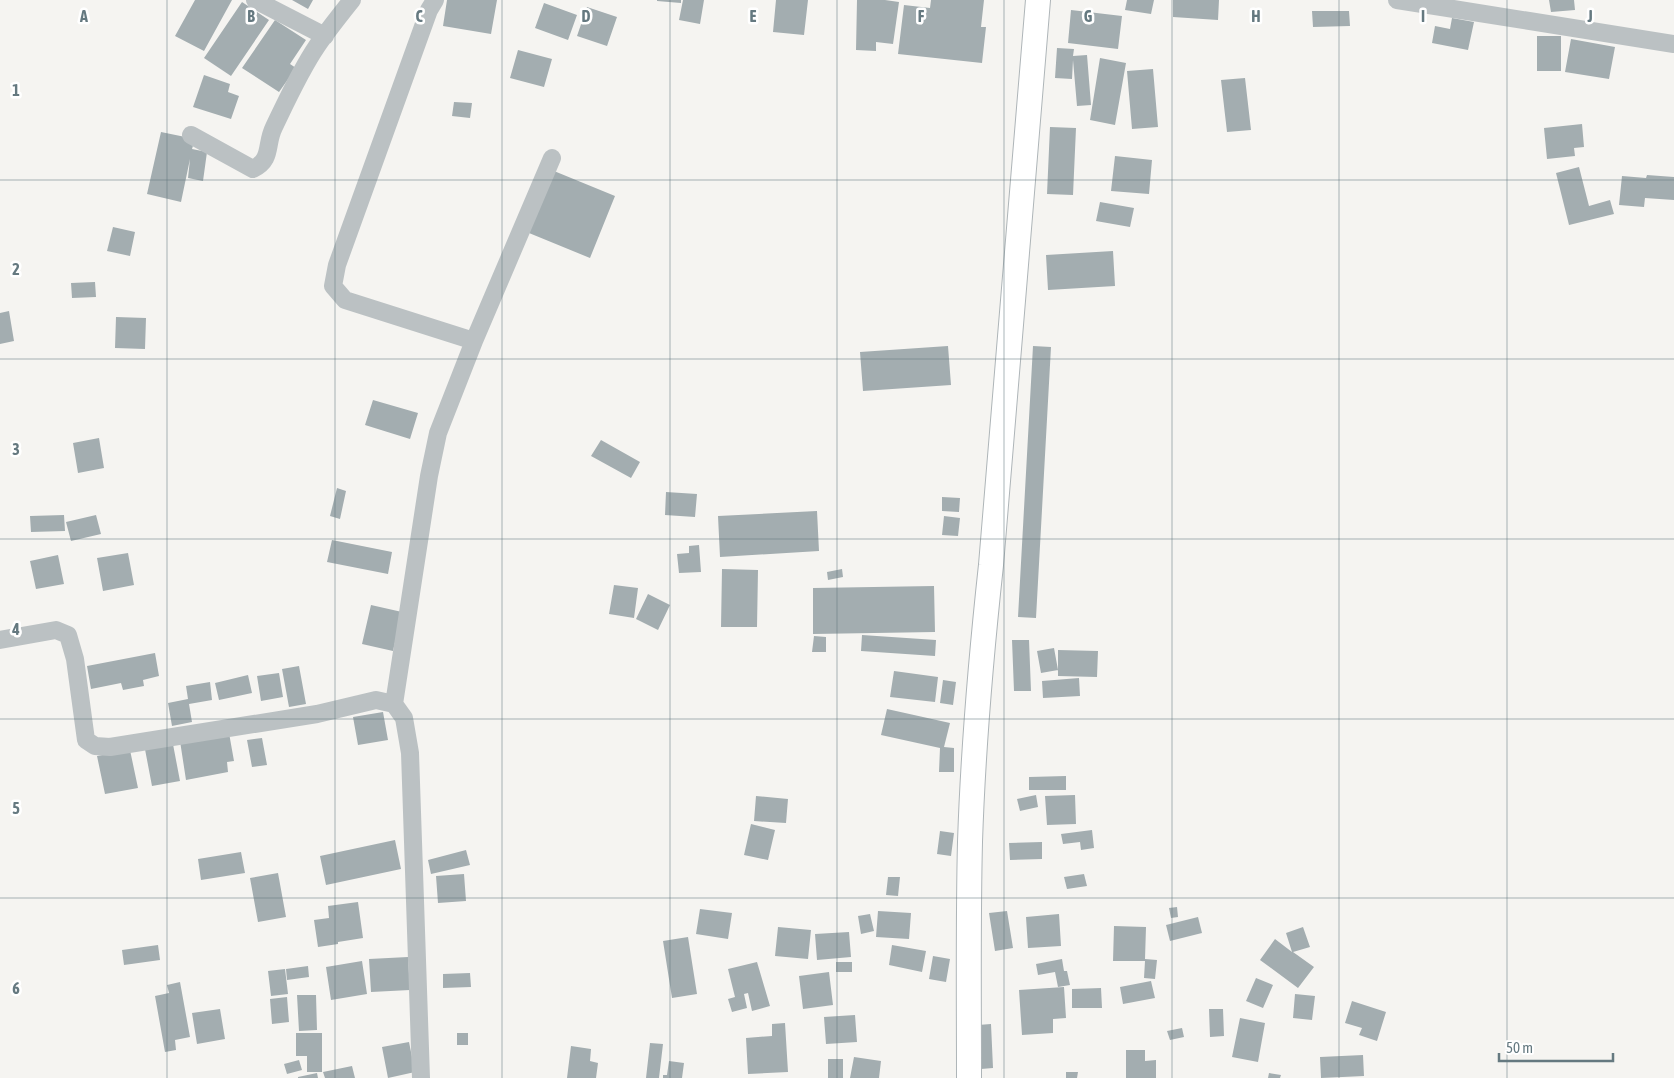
<svg xmlns="http://www.w3.org/2000/svg" width="1674" height="1078" font-family="'Asap Condensed',sans-serif">
<style>
.building{fill:#a3adb0}
.lines{fill:none;stroke-linecap:round;stroke-linejoin:round}
.secondary-casing{stroke:#aeb5b8;stroke-width:26}
.street{stroke:#bbc1c3;stroke-width:18}
.secondary{stroke:#fff;stroke-width:24}
.grid{fill:none;stroke:#657980;stroke-width:1;stroke-opacity:0.55}
.grid-label{font-size:16px;text-anchor:middle;font-weight:bold;fill:#657980;stroke:#fff;stroke-width:5;stroke-linejoin:round;paint-order:stroke}
</style>
<rect width="100%" height="100%" fill="#f5f4f1"/>
<path class="building" d="M 195,0 L 232,0 L 204,51 L 175,36 Z
M 292,0 L 313,0 L 308,9 Z
M 447,0 L 497,0 L 491,34 L 443,26 Z
M 657,0 L 681,0 L 681,3 L 657,1 Z
M 683,0 L 704,0 L 700,24 L 679,20 Z
M 776,0 L 808,0 L 804,35 L 773,32 Z
M 857,0 L 885,0 L 899,2 L 893,44 L 876,42 L 876,51 L 856,50 Z
M 931,0 L 984,0 L 981,27 L 986,27 L 982,63 L 898,54 L 904,5 L 930,8 Z
M 1127,0 L 1154,0 L 1151,14 L 1125,10 Z
M 1173,0 L 1219,0 L 1218,20 L 1173,17 Z
M 1549,0 L 1574,0 L 1575,10 L 1551,12 Z
M 242,2 L 269,20 L 231,76 L 204,58 Z
M 544,3 L 577,15 L 568,40 L 535,28 Z
M 587,7 L 617,17 L 607,46 L 577,36 Z
M 1071,10 L 1122,16 L 1118,49 L 1068,43 Z
M 1312,11 L 1349,11 L 1350,26 L 1313,27 Z
M 1452,18 L 1474,22 L 1468,50 L 1432,43 L 1435,26 L 1450,29 Z
M 275,20 L 306,40 L 290,64 L 296,68 L 279,92 L 242,68 Z
M 1537,36 L 1561,36 L 1561,71 L 1537,71 Z
M 1571,39 L 1615,47 L 1609,79 L 1565,72 Z
M 1057,48 L 1074,49 L 1073,56 L 1087,55 L 1091,105 L 1077,106 L 1073,60 L 1072,79 L 1055,78 Z
M 518,50 L 552,59 L 544,87 L 510,78 Z
M 1100,58 L 1126,63 L 1115,125 L 1090,120 Z
M 1153,69 L 1158,127 L 1132,129 L 1127,71 Z
M 204,75 L 230,84 L 228,92 L 239,96 L 231,119 L 193,107 Z
M 1245,78 L 1251,130 L 1227,132 L 1221,80 Z
M 454,102 L 472,103 L 470,118 L 452,116 Z
M 1582,124 L 1584,147 L 1574,148 L 1575,156 L 1547,159 L 1544,128 Z
M 1050,127 L 1076,128 L 1073,195 L 1047,194 Z
M 161,132 L 195,139 L 192,149 L 207,152 L 203,181 L 188,178 L 190,159 L 181,202 L 147,194 Z
M 1115,156 L 1152,160 L 1149,194 L 1111,191 Z
M 1579,167 L 1589,206 L 1610,200 L 1614,214 L 1569,225 L 1556,173 Z
M 554,171 L 615,196 L 590,258 L 529,233 Z
M 1647,175 L 1674,177 L 1674,200 L 1645,198 L 1644,207 L 1619,205 L 1622,176 L 1646,178 Z
M 1100,202 L 1134,208 L 1130,227 L 1096,221 Z
M 113,227 L 135,232 L 130,256 L 107,251 Z
M 1113,251 L 1115,286 L 1048,290 L 1046,255 Z
M 95,282 L 96,297 L 72,298 L 71,283 Z
M 9,311 L 14,341 L 0,344 L 0,313 Z
M 116,317 L 146,318 L 145,349 L 115,348 Z
M 948,346 L 951,385 L 863,391 L 860,352 Z
M 1033,346 L 1051,347 L 1036,618 L 1018,617 Z
M 373,400 L 418,413 L 410,439 L 365,425 Z
M 99,438 L 104,468 L 78,473 L 73,443 Z
M 601,440 L 640,462 L 631,478 L 591,456 Z
M 337,488 L 346,491 L 340,519 L 330,516 Z
M 666,492 L 697,494 L 695,517 L 665,515 Z
M 942,497 L 960,498 L 959,512 L 942,511 Z
M 817,511 L 819,551 L 720,557 L 718,516 Z
M 64,515 L 65,531 L 31,532 L 30,516 Z
M 96,515 L 101,534 L 71,541 L 66,522 Z
M 944,516 L 960,518 L 958,536 L 942,535 Z
M 332,540 L 392,552 L 388,574 L 327,562 Z
M 699,545 L 701,572 L 679,573 L 677,554 L 689,553 L 689,546 Z
M 128,553 L 134,585 L 103,591 L 97,558 Z
M 58,555 L 64,584 L 36,589 L 30,561 Z
M 722,569 L 758,570 L 757,627 L 721,627 Z
M 842,569 L 843,577 L 828,580 L 827,572 Z
M 614,585 L 638,588 L 634,618 L 609,614 Z
M 934,586 L 935,632 L 813,634 L 813,588 Z
M 648,594 L 670,605 L 658,630 L 636,619 Z
M 371,605 L 402,612 L 393,651 L 362,644 Z
M 862,635 L 936,640 L 935,656 L 861,651 Z
M 814,636 L 826,637 L 826,652 L 812,652 Z
M 1012,640 L 1029,640 L 1031,691 L 1014,691 Z
M 1054,648 L 1058,670 L 1041,673 L 1037,651 Z
M 1058,650 L 1098,651 L 1097,677 L 1058,676 Z
M 155,653 L 159,676 L 143,680 L 144,686 L 123,690 L 121,683 L 91,689 L 87,666 Z
M 299,666 L 306,704 L 289,707 L 282,669 Z
M 894,671 L 938,677 L 935,702 L 890,697 Z
M 279,673 L 283,697 L 261,701 L 257,676 Z
M 248,675 L 252,693 L 219,700 L 215,683 Z
M 1079,678 L 1080,696 L 1043,698 L 1042,681 Z
M 943,680 L 956,682 L 953,705 L 940,703 Z
M 210,682 L 212,700 L 189,704 L 192,722 L 172,726 L 168,703 L 188,699 L 186,686 Z
M 887,709 L 950,723 L 944,747 L 954,748 L 954,772 L 939,772 L 940,748 L 881,735 Z
M 383,712 L 388,740 L 358,745 L 353,717 Z
M 229,733 L 234,761 L 227,762 L 228,772 L 186,780 L 180,741 Z
M 262,738 L 267,765 L 252,767 L 247,740 Z
M 172,739 L 180,781 L 152,786 L 144,744 Z
M 130,750 L 138,788 L 105,794 L 97,756 Z
M 1066,776 L 1066,790 L 1029,790 L 1029,777 Z
M 1036,795 L 1038,807 L 1020,811 L 1017,799 Z
M 1075,795 L 1076,824 L 1047,825 L 1045,796 Z
M 756,796 L 788,799 L 786,823 L 754,821 Z
M 751,824 L 775,830 L 768,860 L 744,855 Z
M 1092,830 L 1094,848 L 1081,850 L 1080,842 L 1063,844 L 1061,834 Z
M 940,831 L 954,833 L 951,856 L 937,854 Z
M 395,840 L 401,869 L 326,885 L 320,856 Z
M 1042,842 L 1042,859 L 1010,860 L 1009,843 Z
M 466,850 L 470,865 L 431,874 L 428,860 Z
M 241,852 L 245,873 L 201,880 L 198,859 Z
M 278,873 L 286,917 L 258,922 L 250,878 Z
M 464,874 L 466,901 L 438,903 L 436,876 Z
M 1084,874 L 1087,886 L 1067,889 L 1064,877 Z
M 888,877 L 900,877 L 898,896 L 886,895 Z
M 358,902 L 363,938 L 338,942 L 338,944 L 318,947 L 314,920 L 329,918 L 328,906 Z
M 1177,907 L 1178,917 L 1171,918 L 1169,908 Z
M 700,909 L 732,913 L 728,939 L 696,934 Z
M 878,911 L 911,913 L 909,939 L 876,937 Z
M 1007,911 L 1013,948 L 995,951 L 989,913 Z
M 870,914 L 874,931 L 861,934 L 858,916 Z
M 1059,914 L 1061,946 L 1028,948 L 1026,917 Z
M 1198,917 L 1202,933 L 1170,941 L 1166,925 Z
M 1114,926 L 1146,927 L 1145,959 L 1157,960 L 1155,979 L 1144,978 L 1145,961 L 1113,961 Z
M 778,927 L 811,930 L 808,959 L 775,956 Z
M 1303,927 L 1310,947 L 1293,952 L 1314,967 L 1298,988 L 1260,960 L 1275,939 L 1292,952 L 1286,933 Z
M 849,932 L 851,957 L 817,960 L 815,934 Z
M 688,937 L 697,994 L 672,998 L 663,941 Z
M 158,945 L 160,960 L 124,965 L 122,950 Z
M 892,945 L 926,951 L 922,972 L 889,965 Z
M 933,956 L 950,959 L 946,982 L 929,979 Z
M 408,957 L 410,990 L 371,992 L 369,959 Z
M 1062,959 L 1064,971 L 1067,971 L 1070,985 L 1058,987 L 1055,972 L 1038,975 L 1036,964 Z
M 362,961 L 367,994 L 331,1000 L 326,967 Z
M 757,962 L 770,1006 L 752,1011 L 748,993 L 744,994 L 747,1008 L 732,1012 L 728,999 L 735,997 L 728,969 Z
M 836,962 L 852,962 L 852,972 L 836,972 Z
M 308,966 L 309,977 L 287,980 L 286,969 Z
M 285,969 L 288,994 L 271,996 L 268,971 Z
M 829,972 L 833,1005 L 803,1009 L 799,976 Z
M 470,973 L 471,987 L 443,988 L 443,974 Z
M 1256,978 L 1273,985 L 1263,1008 L 1246,1001 Z
M 1151,981 L 1155,998 L 1123,1004 L 1120,987 Z
M 180,982 L 190,1037 L 175,1040 L 176,1050 L 165,1052 L 155,996 L 169,993 L 167,985 Z
M 1064,987 L 1066,1018 L 1053,1019 L 1053,1033 L 1022,1035 L 1019,990 Z
M 1101,988 L 1102,1008 L 1072,1008 L 1072,989 Z
M 1295,994 L 1315,996 L 1312,1020 L 1293,1018 Z
M 297,995 L 316,995 L 317,1030 L 299,1031 Z
M 287,997 L 289,1022 L 272,1024 L 270,999 Z
M 1352,1001 L 1386,1012 L 1377,1041 L 1359,1035 L 1362,1028 L 1345,1023 Z
M 220,1009 L 225,1039 L 197,1044 L 192,1013 Z
M 1209,1009 L 1223,1009 L 1224,1036 L 1210,1037 Z
M 855,1015 L 857,1042 L 826,1044 L 824,1017 Z
M 1240,1018 L 1265,1023 L 1258,1062 L 1232,1057 Z
M 785,1023 L 788,1072 L 748,1074 L 746,1038 L 772,1036 L 772,1024 Z
M 991,1024 L 993,1068 L 981,1069 L 978,1025 Z
M 1182,1028 L 1184,1037 L 1170,1040 L 1167,1031 Z
M 296,1033 L 322,1033 L 322,1072 L 307,1072 L 307,1056 L 296,1056 Z
M 457,1033 L 468,1033 L 468,1045 L 457,1045 Z
M 409,1042 L 415,1072 L 388,1078 L 382,1047 Z
M 650,1043 L 663,1044 L 659,1078 L 646,1078 Z
M 571,1046 L 591,1049 L 590,1061 L 598,1063 L 596,1078 L 567,1078 Z
M 1126,1050 L 1145,1050 L 1145,1061 L 1156,1060 L 1156,1078 L 1126,1078 Z
M 1363,1055 L 1364,1076 L 1321,1078 L 1320,1057 Z
M 854,1057 L 881,1061 L 879,1078 L 850,1078 Z
M 828,1059 L 843,1059 L 843,1078 L 828,1078 Z
M 299,1060 L 302,1070 L 287,1074 L 284,1064 Z
M 669,1061 L 684,1063 L 682,1078 L 663,1078 L 663,1075 L 667,1075 Z
M 352,1066 L 355,1078 L 325,1078 L 323,1072 Z
M 1066,1072 L 1078,1072 L 1077,1078 L 1066,1078 Z
M 317,1073 L 318,1078 L 298,1078 L 298,1077 Z
M 1269,1073 L 1281,1075 L 1280,1078 L 1268,1078 Z"/>
<g class="lines">
<g class="secondary-casing">
<path id="secondary" d="M 969,1078 C 969,999 968,921 970,842 C 973,750 981,657 991,565 L 1038,0"/>
</g>
<path class="street" d="M 255,0 L 325,36
M 435,0 L 429,10 L 337,265 L 333,286 L 345,300 L 474,341
M 1397,0 L 1674,44
M 191,135 L 253,169 C 273,159 265,145 274,127 C 287,100 300,71 317,46 C 328,30 340,15 352,0
M 0,640 L 56,630 L 68,635 L 75,659 L 86,740 L 95,746 L 110,747 L 317,714 L 376,700 L 394,704 L 404,718 L 410,753 L 421,1078
M 394,704 L 429,476 L 438,433 L 474,341 L 552,158"/>
<use href="#secondary" class="secondary"/>
</g>
<path class="grid" d="M 167,0 L 167,1078M 335,0 L 335,1078M 502,0 L 502,1078M 670,0 L 670,1078M 837,0 L 837,1078M 1004,0 L 1004,1078M 1172,0 L 1172,1078M 1339,0 L 1339,1078M 1507,0 L 1507,1078M 0,180 L 1674,180M 0,359 L 1674,359M 0,539 L 1674,539M 0,719 L 1674,719M 0,898 L 1674,898"/>
<g class="grid-label">
<text x="84" y="22">A</text>
<text x="251" y="22">B</text>
<text x="419" y="22">C</text>
<text x="586" y="22">D</text>
<text x="753" y="22">E</text>
<text x="921" y="22">F</text>
<text x="1088" y="22">G</text>
<text x="1256" y="22">H</text>
<text x="1423" y="22">I</text>
<text x="1590" y="22">J</text>
<text x="16" y="96">1</text>
<text x="16" y="275">2</text>
<text x="16" y="455">3</text>
<text x="16" y="635">4</text>
<text x="16" y="814">5</text>
<text x="16" y="994">6</text>
</g>
<path d="M1499 1053v8h114v-8" fill="none" stroke="#657980" stroke-width="2.5"/>
<text x="1506" y="1053" font-size="15" fill="#657980" stroke="#ffffff" stroke-width="4" paint-order="stroke">50 m</text>
</svg>
